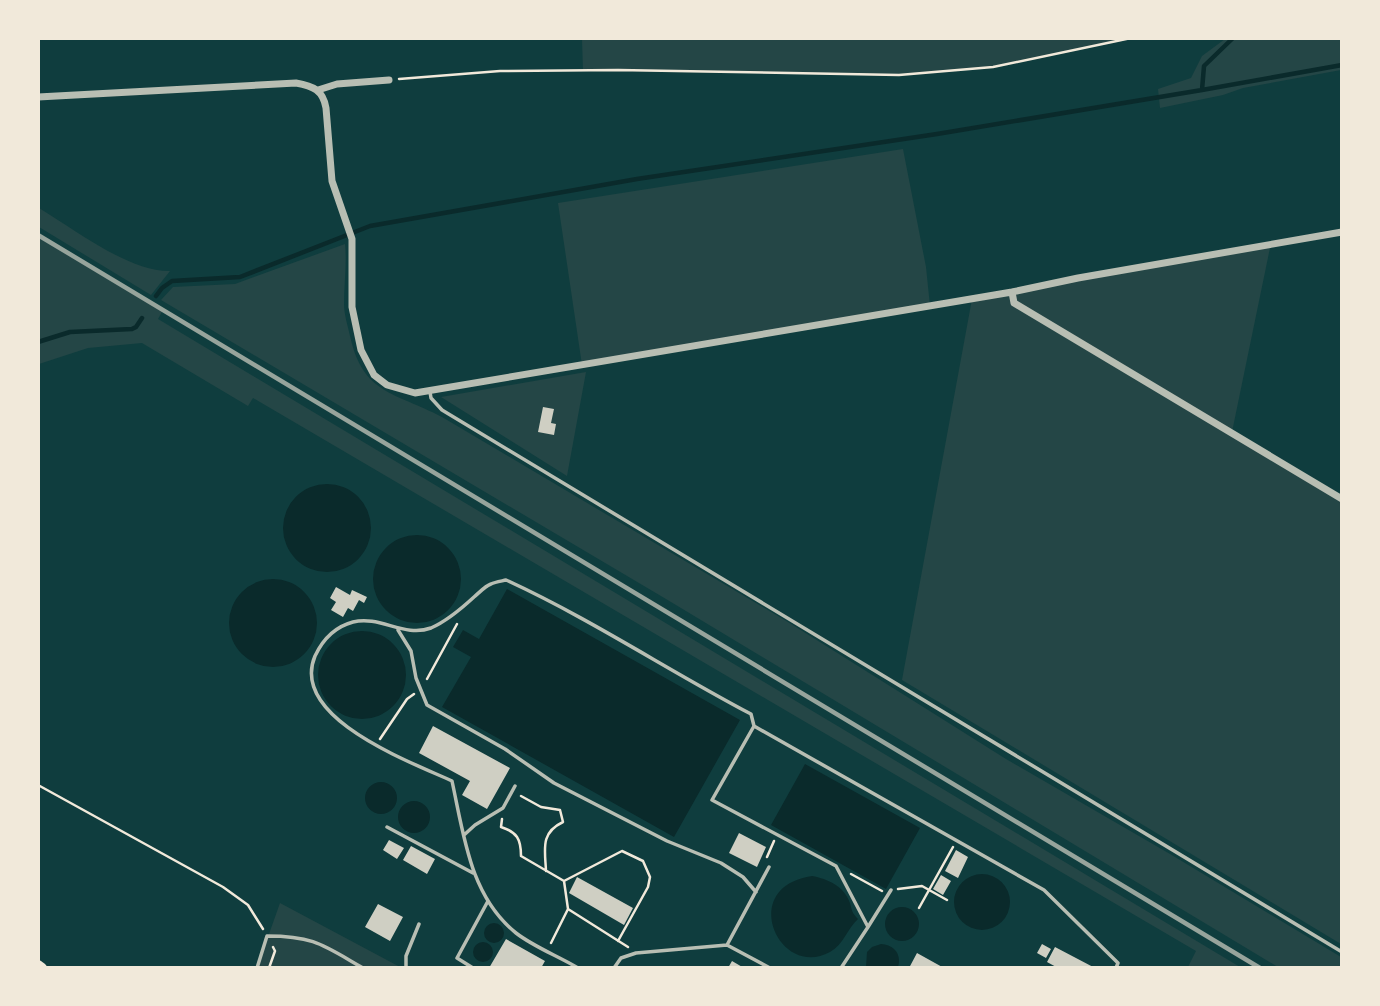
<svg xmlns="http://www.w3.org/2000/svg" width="1380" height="1006" font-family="Figtree,sans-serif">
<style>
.green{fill:#244646}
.water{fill:#0a2a2b}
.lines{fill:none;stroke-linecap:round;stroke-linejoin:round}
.stream{stroke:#0a2a2b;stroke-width:4.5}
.building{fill:#cfcfc3}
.path{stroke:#f1e9da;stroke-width:2.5}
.service{stroke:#b8beb3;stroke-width:3.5}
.minor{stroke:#b8beb3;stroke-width:7}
.trunk{stroke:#f1e9da;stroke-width:10}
.rail{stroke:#97a49c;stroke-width:4.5}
</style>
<rect width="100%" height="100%" fill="#0f3d3e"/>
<path class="green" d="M 582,39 L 1131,39 L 994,67 L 899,75 L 583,71 Z
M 1225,39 L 1341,39 L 1341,70 L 1243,88 L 1223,95 L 1160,108 L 1158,89 L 1191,78 L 1202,56 Z
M 903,149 L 926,267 L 930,306 L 582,365 L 558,203 Z
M 39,208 C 74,229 129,272 170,271 L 151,295 L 39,227 Z
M 39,235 L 163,310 L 158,319 L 1240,967 L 1188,967 L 1196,951 L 253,398 L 248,406 L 142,343 L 88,348 L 39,364 Z
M 1271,243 L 1232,432 L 1341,499 L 1341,944 L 902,680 L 972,299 Z
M 345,244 C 347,264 344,284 344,304 C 344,315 348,326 350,336 C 363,395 395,392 442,417 L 788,622 L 1006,759 L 1170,854 L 1341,957 L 1341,967 L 1278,967 L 666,599 L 161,300 L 173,287 L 235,284 Z
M 586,372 L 567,476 L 441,397 Z
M 280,903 L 400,967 L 257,968 Z"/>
<path class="water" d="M283 528a44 44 0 1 1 88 0a44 44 0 1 1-88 0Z
M373 579a44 44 0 1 1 88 0a44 44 0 1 1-88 0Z
M229 623a44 44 0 1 1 88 0a44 44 0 1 1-88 0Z
M 507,589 L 740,720 L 674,837 L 442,707 L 471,657 L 453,647 L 463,630 L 479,639 Z
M318 675a44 44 0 1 1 88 0a44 44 0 1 1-88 0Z
M 805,764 L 920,828 L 886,889 L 771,825 Z
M365 798a16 16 0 1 1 32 0a16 16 0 1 1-32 0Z
M398 817a16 16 0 1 1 32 0a16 16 0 1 1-32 0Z
M954 902a28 28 0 1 1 56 0a28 28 0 1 1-56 0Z
M 812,876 C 828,879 844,886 850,903 C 852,911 852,913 858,919 C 847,929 844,944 830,952 C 779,980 737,887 812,876 Z
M885 924a17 17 0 1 1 34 0a17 17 0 1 1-34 0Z
M484 933a10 10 0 1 1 20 0a10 10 0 1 1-20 0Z
M473 952a10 10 0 1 1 20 0a10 10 0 1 1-20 0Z
M 881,944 C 894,945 902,954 898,967 L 866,967 L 867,952 L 872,947 Z"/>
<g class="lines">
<path class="stream" d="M 1202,90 L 1342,65
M 156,296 L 162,288 L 172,281 L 240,277 L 370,226 L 637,179 L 937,134 L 1202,90 L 1204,66 L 1233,38
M 38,342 L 70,332 L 132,329 L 136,327 L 142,318"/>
</g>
<path class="building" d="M 543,407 L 554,409 L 551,423 L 556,424 L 554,435 L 538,432 Z
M 336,587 L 350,595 L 352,590 L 367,597 L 364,603 L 359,600 L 353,611 L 348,608 L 343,617 L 331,610 L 336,602 L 330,598 Z
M 433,726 L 510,768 L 487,809 L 462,795 L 470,781 L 419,753 Z
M 739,833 L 766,847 L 757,867 L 729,853 Z
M 389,840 L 404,848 L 397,859 L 383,850 Z
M 411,846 L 435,859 L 427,874 L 403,860 Z
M 956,850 L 968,857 L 958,878 L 945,871 Z
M 941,875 L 951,881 L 943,895 L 933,889 Z
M 577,877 L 633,908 L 624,925 L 569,893 Z
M 378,904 L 403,917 L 390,941 L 365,927 Z
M 506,939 L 545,961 L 541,968 L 489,968 Z
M 1042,944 L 1051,949 L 1046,958 L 1037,953 Z
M 1055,947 L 1095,968 L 1058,968 L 1047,962 Z
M 917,953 L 944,968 L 909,968 Z
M 732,961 L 744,968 L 728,968 Z"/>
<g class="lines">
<path class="path" d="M 399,79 L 500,71 L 618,70 L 899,75 L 993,67 L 1131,38
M 427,679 L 457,624
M 380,739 L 407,699 L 414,694
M 38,785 L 223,887 L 248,905 L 263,929
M 521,796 L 541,807 L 560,810 L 563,822 C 540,833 545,849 546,871
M 502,819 L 501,827 C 517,832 521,839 521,856 L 564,881 L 568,909 L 628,947
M 767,857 L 774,841
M 851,874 L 882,891
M 564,881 L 622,851 L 643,861 L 650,877 L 648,887 L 618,941
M 898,889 L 922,886 L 947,900
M 919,908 L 953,847
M 551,943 L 568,909
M 269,968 L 275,951 L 273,947"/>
<path class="service" d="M 430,392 L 431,398 L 442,410 L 1342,952
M 398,630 L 411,651 L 416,678 L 427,705 L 505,749 L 554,783 L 667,841 L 721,863 L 743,877 L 756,892
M 387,827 L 473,873
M 464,835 L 475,825 L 503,808 L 515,786
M 868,927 L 891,890
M 727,945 L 769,867
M 257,968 L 267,936 C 314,936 323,945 363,968
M 406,968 L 406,956 L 419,924
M 473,968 L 457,958 L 488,901
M 578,968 C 558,956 534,947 516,933 C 470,896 464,836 452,781 C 411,762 289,718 315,656 C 323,639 334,627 353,622 C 380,615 404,638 431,628 C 447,621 461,609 474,597 C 479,593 485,586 491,584 C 495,582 502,581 506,580 C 591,619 669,671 751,714 L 754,726
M 614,968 L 621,958 L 636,953 L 727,945 L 770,968
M 841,968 L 868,927 L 836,866 L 712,800 L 754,726 L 1044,890 L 1118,963 L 1116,968"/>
<path class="minor" d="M 318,90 L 337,84 L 389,80
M 38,97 L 296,83 C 313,86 323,90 326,108 L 332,181 L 352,239 L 352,307 L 361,350 L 374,375 L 387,385 L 415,393 L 1012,292 L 1078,278 L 1342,232
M 1012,292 L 1014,303 L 1342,499"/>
<path class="trunk" d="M 38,965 L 42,968"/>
<path class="rail" d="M 38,235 L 1260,968"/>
</g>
<rect width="1380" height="1006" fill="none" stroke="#f1e9da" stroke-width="80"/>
</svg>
